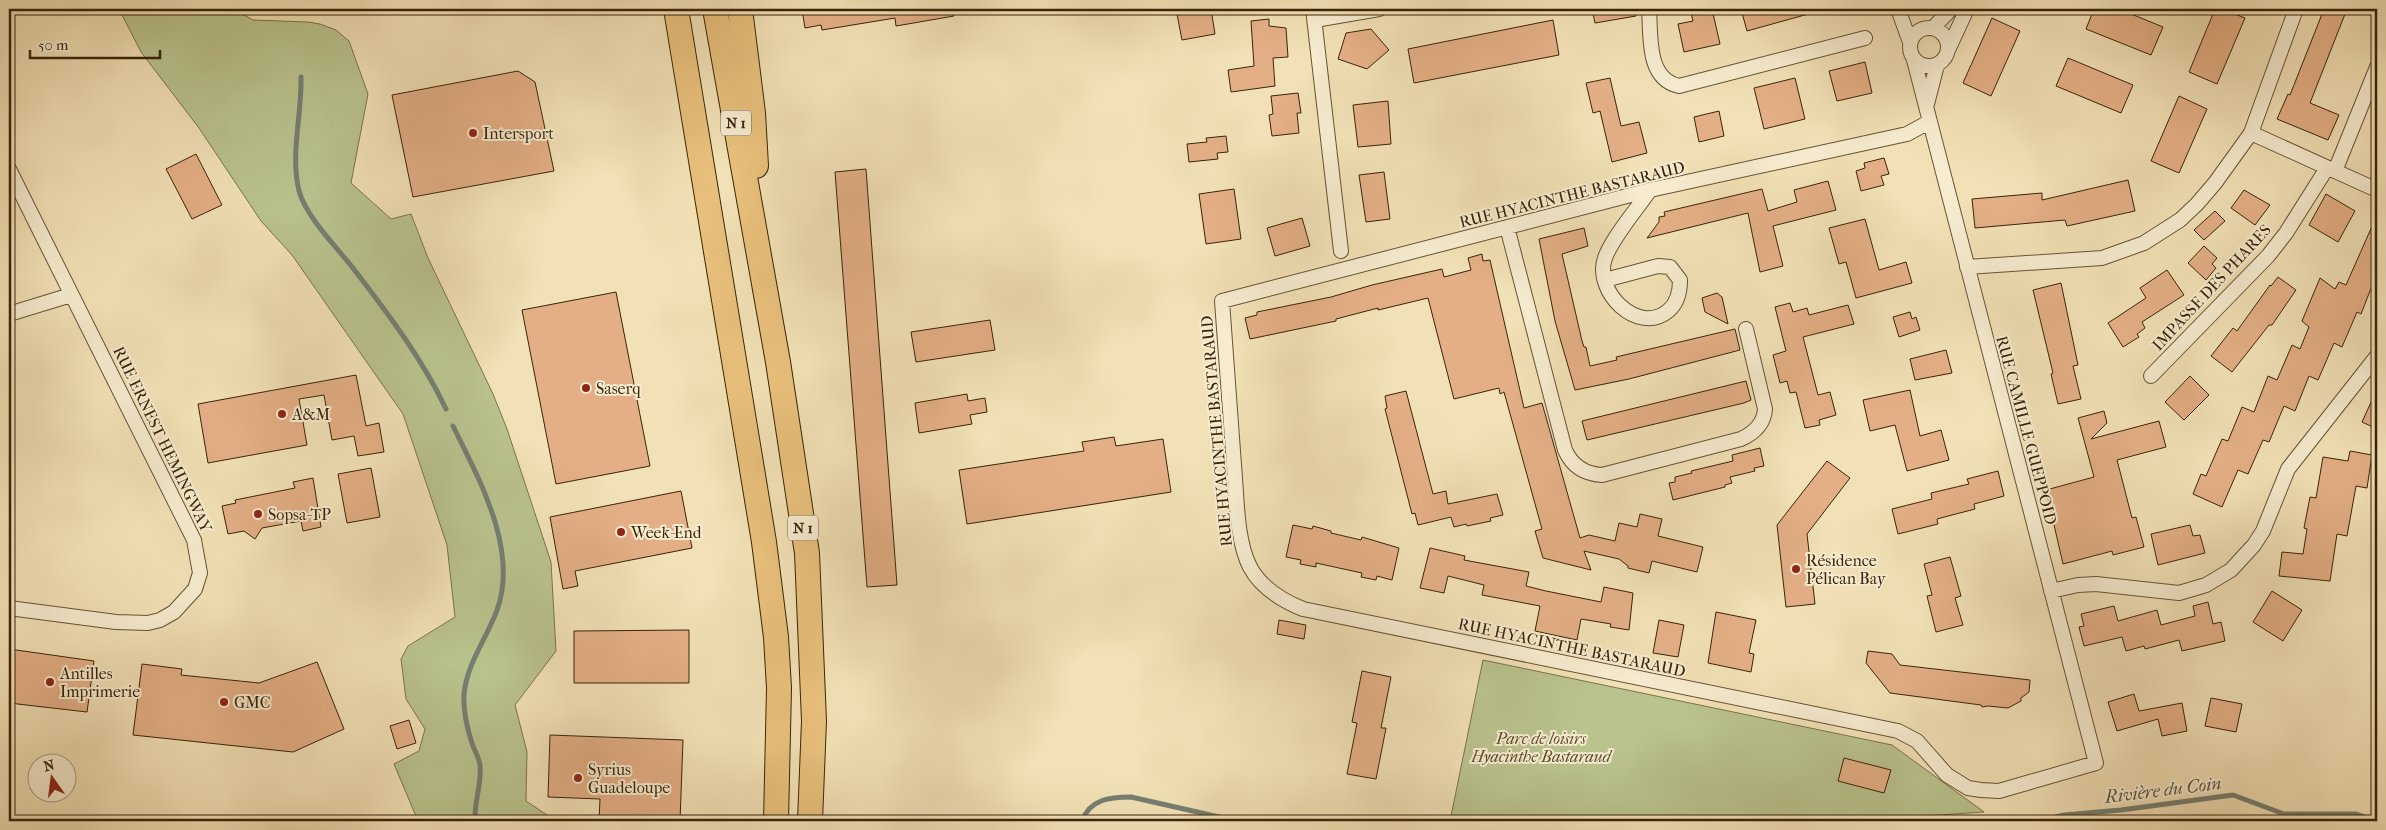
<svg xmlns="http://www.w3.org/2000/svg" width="2386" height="830" font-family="'IM FELL French Canon',serif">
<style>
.green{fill:#bac38e;stroke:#7a744b}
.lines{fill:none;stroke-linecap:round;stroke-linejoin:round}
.stream{stroke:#767f72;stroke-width:5}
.building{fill:#e4af86;stroke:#392408}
.minor-casing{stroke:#675334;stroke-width:16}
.trunk-casing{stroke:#392408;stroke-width:26}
.minor{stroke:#f7ecd0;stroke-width:14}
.trunk{stroke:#e9c07b;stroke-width:24}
.poi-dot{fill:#8f2418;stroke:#f7ecd0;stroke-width:2}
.labels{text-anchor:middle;stroke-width:4;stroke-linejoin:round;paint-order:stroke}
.shield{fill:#f7ecd0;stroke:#726044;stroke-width:1}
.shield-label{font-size:15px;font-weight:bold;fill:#392408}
.poi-label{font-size:16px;fill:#392408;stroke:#f7ecd0;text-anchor:start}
.street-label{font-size:16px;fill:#392408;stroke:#f7ecd0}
.park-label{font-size:16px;font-style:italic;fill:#594c2a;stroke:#f7ecd0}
.water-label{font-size:18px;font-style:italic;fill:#58513d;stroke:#f7ecd0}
</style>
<rect width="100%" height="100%" fill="#f2e1b6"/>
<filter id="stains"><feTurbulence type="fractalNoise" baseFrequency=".004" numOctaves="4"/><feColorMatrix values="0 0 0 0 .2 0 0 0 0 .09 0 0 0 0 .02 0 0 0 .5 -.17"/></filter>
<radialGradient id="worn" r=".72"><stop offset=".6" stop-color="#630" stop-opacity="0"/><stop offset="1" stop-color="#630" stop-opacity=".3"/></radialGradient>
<path class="green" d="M 119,9 L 233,9 L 253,20 L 308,22 L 320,24 L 336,30 L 349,41 L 368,94 L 351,183 L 391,219 L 411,214 L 428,258 L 493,394 L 507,429 L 551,562 L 556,651 L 515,705 L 527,752 L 526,801 L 556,821 L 418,821 L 394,764 L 419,751 L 425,729 L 406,699 L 401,659 L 408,646 L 455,617 L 447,545 L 403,414 L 292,255 L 261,221 L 199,128 L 141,52 Z
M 1483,660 L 1892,745 L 1984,812 L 1847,821 L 1450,821 Z"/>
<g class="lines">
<path class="stream" d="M 301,77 C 302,116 290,153 299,191 C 307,219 339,249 356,272 C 389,315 423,360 446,409
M 453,426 C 479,479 519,550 497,610 C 487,638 467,663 464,694 C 463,709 467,729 472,743 C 474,750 479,757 480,765 C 482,784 474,802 475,821
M 1082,821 C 1090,799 1110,797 1131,797 L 1237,821
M 2038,821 L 2064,815 L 2121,810 L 2233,795 L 2284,814 L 2356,814 L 2377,821"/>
</g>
<path class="building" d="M 802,9 L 953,9 L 954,16 L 896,26 L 895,18 L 822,30 L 821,25 L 805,28 Z
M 1176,9 L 1211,9 L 1215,34 L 1182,40 Z
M 1592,9 L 1635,9 L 1636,16 L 1595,23 Z
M 1690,9 L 1712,9 L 1720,44 L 1684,52 L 1678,24 L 1693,21 Z
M 1741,9 L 1812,9 L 1812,13 L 1747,31 Z
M 2094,9 L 2119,9 L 2163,27 L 2151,55 L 2086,29 Z
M 2215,9 L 2222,9 L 2245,18 L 2217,84 L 2189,72 Z
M 2324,9 L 2347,9 L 2310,103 L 2339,115 L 2328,140 L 2277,119 L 2288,94 L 2290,95 Z
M 1992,18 L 2020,31 L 1991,96 L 1963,83 Z
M 1269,19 L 1269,26 L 1286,28 L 1288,57 L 1273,58 L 1275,86 L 1231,92 L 1228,70 L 1254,66 L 1251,21 Z
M 1553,20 L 1559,55 L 1414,83 L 1408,49 Z
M 1371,29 L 1389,50 L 1367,69 L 1338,59 L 1346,33 Z
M 2068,58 L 2133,85 L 2121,113 L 2056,86 Z
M 1865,62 L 1872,93 L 1837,101 L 1829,71 Z
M 518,71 L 535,82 L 554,171 L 413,197 L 392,95 Z
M 1610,78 L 1621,126 L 1639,122 L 1647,153 L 1612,162 L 1600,111 L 1593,113 L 1586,83 Z
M 1795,78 L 1805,119 L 1764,129 L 1754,88 Z
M 1298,93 L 1301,113 L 1297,113 L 1299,133 L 1272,136 L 1269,115 L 1273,114 L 1271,96 Z
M 2179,96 L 2207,109 L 2179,173 L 2151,161 Z
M 1388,101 L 1391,144 L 1358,147 L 1353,105 Z
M 1719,111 L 1724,136 L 1699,142 L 1694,117 Z
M 1226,136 L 1228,152 L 1217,153 L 1218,159 L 1189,162 L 1187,144 L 1207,142 L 1206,138 Z
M 196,154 L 222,205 L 192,219 L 166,169 Z
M 1884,158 L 1889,174 L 1881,176 L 1884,185 L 1861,191 L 1856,171 L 1865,168 L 1864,163 Z
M 866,169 L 897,585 L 867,587 L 835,172 Z
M 1384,172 L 1390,219 L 1366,222 L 1359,175 Z
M 2128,180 L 2135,211 L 2067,226 L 2065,220 L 1975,228 L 1972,199 L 2042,193 L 2042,200 Z
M 1828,181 L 1836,210 L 1773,226 L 1783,266 L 1760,272 L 1748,213 L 1647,238 L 1659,222 L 1659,217 L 1665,216 L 1664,212 L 1762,189 L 1768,211 L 1797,202 L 1794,190 Z
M 1234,189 L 1241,239 L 1206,244 L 1199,194 Z
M 2244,190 L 2270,205 L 2255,225 L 2231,208 Z
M 2326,194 L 2355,211 L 2338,242 L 2309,225 Z
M 2215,211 L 2225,221 L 2204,240 L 2194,230 Z
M 2377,215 L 2377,273 L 2361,314 L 2357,312 L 2342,347 L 2334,343 L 2318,380 L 2309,376 L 2295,411 L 2284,406 L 2269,442 L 2263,440 L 2248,474 L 2238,470 L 2222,507 L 2193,494 L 2201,474 L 2206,476 L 2222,439 L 2228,441 L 2242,407 L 2254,412 L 2268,376 L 2277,380 L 2292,345 L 2300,349 L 2309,327 L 2302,321 L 2320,278 L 2335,289 L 2339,282 L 2346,285 Z
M 1302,218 L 1310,246 L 1275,256 L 1267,228 Z
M 1865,219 L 1879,270 L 1906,262 L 1912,283 L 1856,298 L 1846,262 L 1839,264 L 1829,228 Z
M 1584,228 L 1588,246 L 1562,254 L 1582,341 L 1584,347 L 1586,347 L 1590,366 L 1617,360 L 1616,357 L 1735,329 L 1740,350 L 1629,379 L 1575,390 L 1555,321 L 1539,239 Z
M 2204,246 L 2217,258 L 2212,264 L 2216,268 L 2206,280 L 2188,263 Z
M 1482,254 L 1483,261 L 1490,260 L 1524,408 L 1542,403 L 1580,538 L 1589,535 L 1615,541 L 1619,523 L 1637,527 L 1640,514 L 1662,519 L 1658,536 L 1703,547 L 1697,572 L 1652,561 L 1649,573 L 1628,568 L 1628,566 L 1619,559 L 1584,551 L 1591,570 L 1543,558 L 1535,531 L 1542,529 L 1504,392 L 1500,394 L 1499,388 L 1454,399 L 1428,298 L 1378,310 L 1378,308 L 1336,319 L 1336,321 L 1250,339 L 1245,318 L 1257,315 L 1257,312 L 1331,297 L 1372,285 L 1442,269 L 1444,277 L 1471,270 L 1468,258 Z
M 2167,270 L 2184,295 L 2142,322 L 2145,328 L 2137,334 L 2139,337 L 2123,347 L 2108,323 L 2146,298 L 2140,288 Z
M 2278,277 L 2296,290 L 2272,325 L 2269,325 L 2232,372 L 2211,356 L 2233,328 L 2237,331 L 2270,285 L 2271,286 Z
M 2061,283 L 2078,365 L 2073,366 L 2081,399 L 2058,404 L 2051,374 L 2053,373 L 2033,290 Z
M 616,292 L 650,466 L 556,484 L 522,310 Z
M 1717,293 L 1722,297 L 1728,324 L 1705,312 L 1702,298 Z
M 1790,303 L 1793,312 L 1807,308 L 1809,315 L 1848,305 L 1854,324 L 1803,337 L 1818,395 L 1830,392 L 1836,415 L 1819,420 L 1820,425 L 1805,428 L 1796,392 L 1790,393 L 1787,381 L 1780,383 L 1773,355 L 1786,351 L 1775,307 Z
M 1910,312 L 1912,319 L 1916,317 L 1920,330 L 1899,337 L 1893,317 Z
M 990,320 L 995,350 L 916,362 L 911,332 Z
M 1946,350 L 1952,373 L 1915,380 L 1910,359 Z
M 356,375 L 366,426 L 379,423 L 384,452 L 358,456 L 354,436 L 332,440 L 324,395 L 299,399 L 307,445 L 208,463 L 198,404 Z
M 2190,376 L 2209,395 L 2184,420 L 2165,402 Z
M 1746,381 L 1751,400 L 1744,403 L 1587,440 L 1582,421 Z
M 2377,389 L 2377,429 L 2362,422 Z
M 1910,390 L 1920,436 L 1941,430 L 1949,460 L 1907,471 L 1895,425 L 1870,431 L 1863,400 Z
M 1406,391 L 1433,494 L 1446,491 L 1448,504 L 1497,494 L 1503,515 L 1490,518 L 1491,521 L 1467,526 L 1466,524 L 1454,527 L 1451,517 L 1418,525 L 1415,513 L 1412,514 L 1385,409 L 1387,408 L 1385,396 Z
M 967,394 L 968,401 L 985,398 L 987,412 L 970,415 L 972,424 L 919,433 L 915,403 Z
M 2104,411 L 2107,423 L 2091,439 L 2159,421 L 2166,447 L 2117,460 L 2132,518 L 2136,517 L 2144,547 L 2113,555 L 2112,551 L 2063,564 L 2046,490 L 2094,477 L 2078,418 Z
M 1114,437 L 1116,446 L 1163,439 L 1171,492 L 967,524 L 959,470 L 1084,451 L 1082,442 Z
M 1760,448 L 1764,466 L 1754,468 L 1755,471 L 1730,477 L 1732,483 L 1725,485 L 1725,487 L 1673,500 L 1669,483 L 1675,482 L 1675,477 L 1692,473 L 1691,471 L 1733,461 L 1732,455 Z
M 2350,451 L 2372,455 L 2367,488 L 2356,486 L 2347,536 L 2337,534 L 2330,581 L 2279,576 L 2282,552 L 2303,554 L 2307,529 L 2304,528 L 2310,497 L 2316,498 L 2323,457 L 2348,461 Z
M 1827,461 L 1850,478 L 1807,534 L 1815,604 L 1786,607 L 1777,525 Z
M 371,468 L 380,517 L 347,523 L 338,474 Z
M 1998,471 L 2004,496 L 1974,504 L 1975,509 L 1937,519 L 1938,524 L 1898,534 L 1892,509 L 1932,499 L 1931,493 L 1969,484 L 1967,479 Z
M 313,478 L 321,527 L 303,531 L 301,521 L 262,528 L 255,539 L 244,531 L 228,534 L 222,506 L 236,503 L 235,500 L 295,488 L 293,482 Z
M 681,491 L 692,548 L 575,571 L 578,586 L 563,589 L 550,517 Z
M 1293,525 L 1312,529 L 1313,526 L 1331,531 L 1331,533 L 1361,540 L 1362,537 L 1399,548 L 1392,580 L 1377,576 L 1376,580 L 1361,577 L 1362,573 L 1316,563 L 1316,567 L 1300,564 L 1301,560 L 1286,557 Z
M 2190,525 L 2193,536 L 2200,535 L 2205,553 L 2158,565 L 2151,534 Z
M 1430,548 L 1465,556 L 1464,560 L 1529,572 L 1526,586 L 1546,591 L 1601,602 L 1604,587 L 1633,593 L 1629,630 L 1610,627 L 1611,624 L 1581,619 L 1577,640 L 1535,631 L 1540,606 L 1482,595 L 1484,585 L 1448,576 L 1444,593 L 1420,588 Z
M 1950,557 L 1961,596 L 1955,598 L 1963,625 L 1936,632 L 1927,596 L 1932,595 L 1924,564 Z
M 2272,591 L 2302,610 L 2283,641 L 2253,622 Z
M 2208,602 L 2213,624 L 2221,622 L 2225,641 L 2182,651 L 2179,640 L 2145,649 L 2144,646 L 2126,651 L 2122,637 L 2084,646 L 2079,627 L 2084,626 L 2081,614 L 2114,606 L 2118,621 L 2157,610 L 2161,625 L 2195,616 L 2193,606 Z
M 1716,612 L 1756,620 L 1749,653 L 1754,654 L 1751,672 L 1708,663 Z
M 1279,620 L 1306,625 L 1304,639 L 1277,634 Z
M 1659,620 L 1684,625 L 1678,657 L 1653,653 Z
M 689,630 L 689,683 L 574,683 L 574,631 Z
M 9,649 L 94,661 L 87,712 L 9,703 Z
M 1868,651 L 1892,654 L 1900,665 L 2030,680 L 2029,692 L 2021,698 L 2021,701 L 2008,708 L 1988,706 L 1982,707 L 1981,705 L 1890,693 L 1866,663 Z
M 317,662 L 344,729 L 293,752 L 133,735 L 142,664 L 182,669 L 181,675 L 259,683 Z
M 1362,671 L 1391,677 L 1381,728 L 1386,728 L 1376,779 L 1347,774 L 1357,723 L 1352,722 Z
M 2134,694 L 2139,711 L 2182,703 L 2187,731 L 2162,736 L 2158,719 L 2117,731 L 2108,702 Z
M 2211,698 L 2242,704 L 2236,732 L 2205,726 Z
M 409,720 L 416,743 L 397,749 L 390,726 Z
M 550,735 L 683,740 L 680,821 L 599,821 L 600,799 L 548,797 Z
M 1844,758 L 1891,770 L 1884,793 L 1838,781 Z"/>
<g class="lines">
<g class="minor-casing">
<path id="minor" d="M 1313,9 L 1341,251
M 1649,9 C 1651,35 1646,79 1679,86 L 1865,38
M 1898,9 L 1910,42
M 1315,20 L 1379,9
M1910 47a19 19 0 1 1 38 0a19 19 0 1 1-38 0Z
M 1933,28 L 1951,9
M 1948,50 L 1967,9
M 1914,60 L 2096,763 L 1999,791 L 1981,790 L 1968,788 L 1947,775 L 1917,741 L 1898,731 L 1303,609 C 1281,600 1261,588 1250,567 C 1236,540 1237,496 1234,465 C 1230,410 1226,356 1222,301 L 1650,190 L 1907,134 L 1929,122
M 1927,104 L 1937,65
M 2251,133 L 2377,190
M 9,169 L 194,540 L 200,573 L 195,589 L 174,612 L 160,620 L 148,623 L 116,622 L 9,608
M 2335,171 L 2377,67
M 1507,227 L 1565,450 C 1572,466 1585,474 1602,475 L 1741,439 C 1754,433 1764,424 1765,409 L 1746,329
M 1967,267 L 2102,258 L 2144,243 L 2180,220 L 2197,204 L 2215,183 L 2251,133 L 2296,9
M 1605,280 L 1658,266 L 1670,267 L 1680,280 C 1680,292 1678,303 1668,311 C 1638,336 1593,291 1605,258 C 1612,238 1637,209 1650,190
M 9,314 L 71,295
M 2151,376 L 2268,256 L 2286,233 L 2327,168
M 2051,591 L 2078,585 L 2096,584 L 2179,593 L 2206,585 L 2231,570 L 2254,545 L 2263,531 L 2288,469 L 2377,356"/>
</g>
<g class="trunk-casing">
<path id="trunk" d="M 676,9 L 764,542 L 776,637 L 779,688 L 776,821
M 715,9 L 778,362 L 807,553 L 814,721 L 810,821
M 740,9 L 753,113 L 756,166"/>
</g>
<use href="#minor" class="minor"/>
<use href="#trunk" class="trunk"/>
</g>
<g class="poi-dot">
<circle cx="473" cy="133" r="5"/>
<circle cx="586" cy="388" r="5"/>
<circle cx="282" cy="414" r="5"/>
<circle cx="258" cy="514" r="5"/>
<circle cx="621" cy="532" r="5"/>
<circle cx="1796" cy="569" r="5"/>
<circle cx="50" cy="682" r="5"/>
<circle cx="224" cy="702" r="5"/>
<circle cx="578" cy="778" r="5"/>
</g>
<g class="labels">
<g class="shield">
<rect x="721" y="110.5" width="30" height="25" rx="4"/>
<rect x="788" y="515.5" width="30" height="25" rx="4"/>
</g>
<g class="shield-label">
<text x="736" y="128">N 1</text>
<text x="803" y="533">N 1</text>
</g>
<g class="poi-label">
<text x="483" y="139">Intersport</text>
<text x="596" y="394">Saserq</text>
<text x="292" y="420">A&amp;M</text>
<text x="268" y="520">Sopsa-TP</text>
<text x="631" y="538">Week-End</text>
<text x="1806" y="566">Résidence<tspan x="1806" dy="18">Pélican Bay</tspan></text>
<text x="60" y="679">Antilles<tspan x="60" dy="18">Imprimerie</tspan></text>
<text x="234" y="708">GMC</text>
<text x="588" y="775">Syrius<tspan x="588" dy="18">Guadeloupe</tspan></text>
</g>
<g class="street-label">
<text transform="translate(1572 194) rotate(-14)" y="6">RUE HYACINTHE BASTARAUD</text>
<text transform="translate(2211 287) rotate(-47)" y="6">IMPASSE DES PHARES</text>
<text transform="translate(2027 430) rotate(75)" y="6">RUE CAMILLE GUEPPOID</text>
<text transform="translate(1216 431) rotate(-95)" y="6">RUE HYACINTHE BASTARAUD</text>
<text transform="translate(163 439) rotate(64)" y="6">RUE ERNEST HEMINGWAY</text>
<text transform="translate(1572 647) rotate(12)" y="6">RUE HYACINTHE BASTARAUD</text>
</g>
<g class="park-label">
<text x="1541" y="744">Parc de loisirs<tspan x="1541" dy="18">Hyacinthe Bastaraud</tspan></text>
</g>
<g class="water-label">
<text transform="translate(2163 790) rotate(-7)" y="6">Rivière du Coin</text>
</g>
</g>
<rect width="2386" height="830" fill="none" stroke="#f2e1b6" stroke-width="30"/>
<rect x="10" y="10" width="2366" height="810" fill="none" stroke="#392408" stroke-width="2.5"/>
<rect x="15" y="15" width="2356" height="800" fill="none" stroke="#392408"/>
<g transform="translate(52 778) rotate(346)"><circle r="24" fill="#f7ecd0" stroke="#ab9c80"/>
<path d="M0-4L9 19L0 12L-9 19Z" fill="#8f2418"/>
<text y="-8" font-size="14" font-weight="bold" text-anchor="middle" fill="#392408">N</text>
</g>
<path d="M30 50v8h130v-8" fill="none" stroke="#392408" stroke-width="2.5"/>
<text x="38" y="50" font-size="15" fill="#392408" stroke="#f7ecd0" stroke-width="4" paint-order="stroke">50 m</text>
<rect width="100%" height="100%" filter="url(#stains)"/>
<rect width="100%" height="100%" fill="url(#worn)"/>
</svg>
